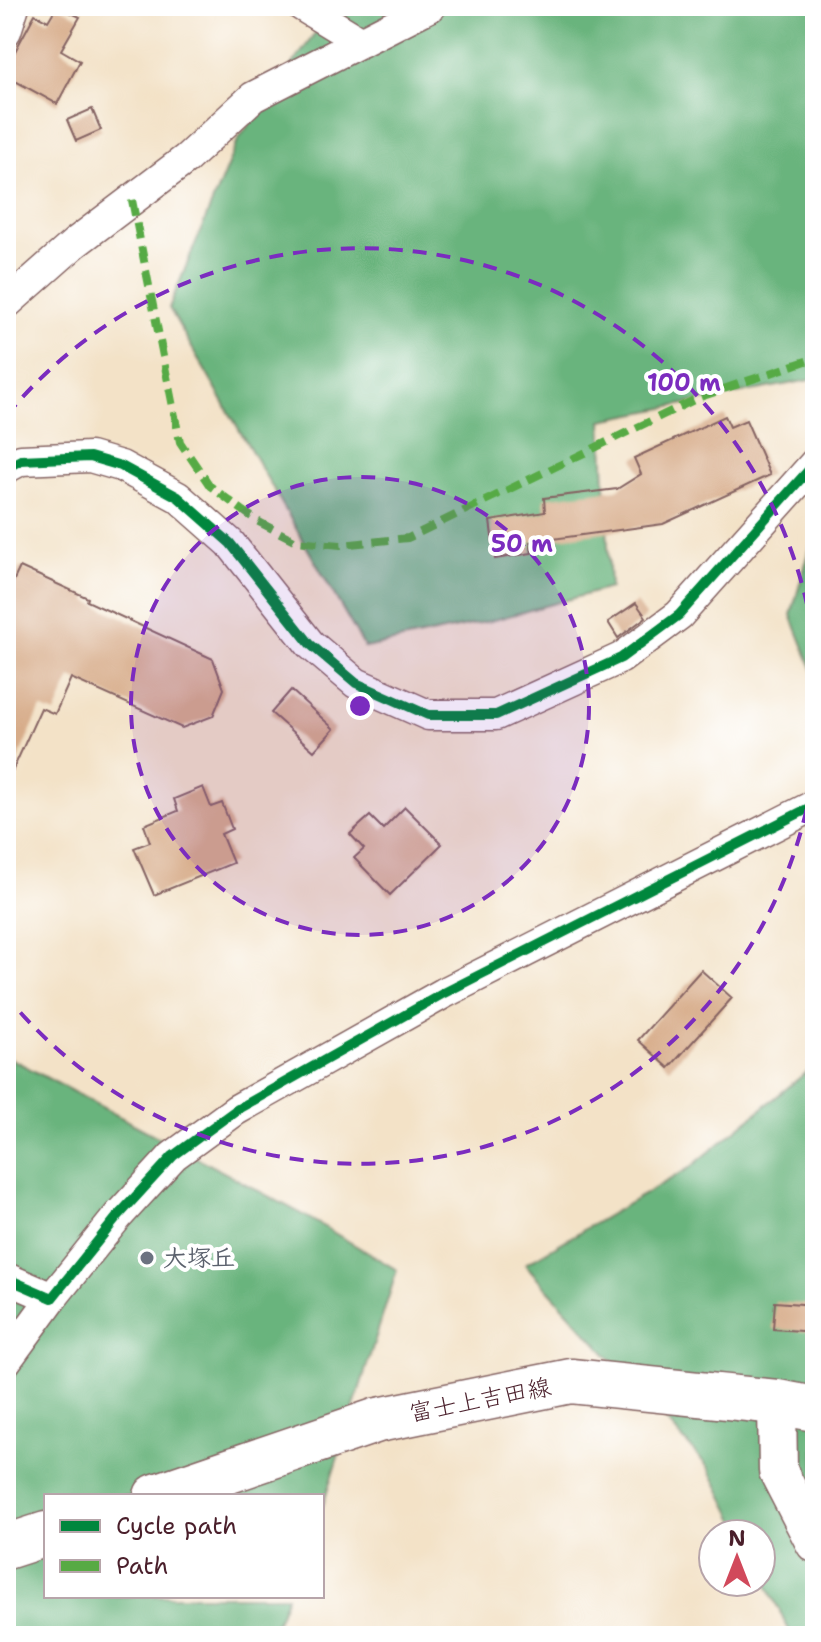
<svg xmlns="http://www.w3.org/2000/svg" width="821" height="1642" font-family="'Shantell Sans','Klee One',sans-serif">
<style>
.forest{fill:#69b47d;stroke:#5a6a54;stroke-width:2}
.building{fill:#d7ac89}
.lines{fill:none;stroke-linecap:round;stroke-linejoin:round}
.minor-casing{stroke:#856362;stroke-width:33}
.tertiary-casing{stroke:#856362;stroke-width:41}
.secondary-casing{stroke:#856362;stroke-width:47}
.minor{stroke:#fff;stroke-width:30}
.tertiary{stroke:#fff;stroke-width:38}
.secondary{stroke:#fff;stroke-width:44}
.quiet{stroke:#57aa44;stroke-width:8;stroke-dasharray:16 8;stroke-linecap:butt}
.cycleway-casing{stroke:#fff;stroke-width:15}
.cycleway{stroke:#00873e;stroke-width:10}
.ring{fill:none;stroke:#7b2cbf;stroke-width:4;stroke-dasharray:14 10}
.worship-dot{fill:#6b7280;stroke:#fff;stroke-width:3}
.labels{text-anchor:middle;stroke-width:8;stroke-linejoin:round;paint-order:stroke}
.worship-label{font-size:24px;font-weight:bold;fill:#5b616d;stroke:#fff;text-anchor:start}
.street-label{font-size:24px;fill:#4a1f2b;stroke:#fff}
.centre{fill:#7b2cbf;stroke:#fff;stroke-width:4}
.ring-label{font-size:24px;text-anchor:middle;font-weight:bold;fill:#7b2cbf;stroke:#fff;stroke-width:8;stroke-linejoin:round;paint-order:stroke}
</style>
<rect width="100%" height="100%" fill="#fff"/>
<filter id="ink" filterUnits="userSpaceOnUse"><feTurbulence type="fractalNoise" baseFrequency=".0125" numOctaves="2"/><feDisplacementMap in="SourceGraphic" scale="16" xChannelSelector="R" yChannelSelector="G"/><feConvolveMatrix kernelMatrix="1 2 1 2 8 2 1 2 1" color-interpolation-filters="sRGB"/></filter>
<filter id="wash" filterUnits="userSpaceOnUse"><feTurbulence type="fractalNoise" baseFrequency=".006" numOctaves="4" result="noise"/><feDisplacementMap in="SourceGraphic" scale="32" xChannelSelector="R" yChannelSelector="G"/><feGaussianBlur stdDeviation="1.8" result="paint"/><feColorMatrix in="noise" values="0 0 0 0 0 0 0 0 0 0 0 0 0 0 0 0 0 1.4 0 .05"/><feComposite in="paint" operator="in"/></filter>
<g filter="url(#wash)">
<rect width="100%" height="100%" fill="#f3e2c7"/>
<path class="forest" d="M 335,6 L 815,6 L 815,379 L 602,420 L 610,588 L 490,621 L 365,648 L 169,308 L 238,140 Z
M 815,531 L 815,676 L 791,615 Z
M 6,1056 L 302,1214 L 397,1270 L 322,1508 L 322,1496 L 46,1496 L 46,1596 L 287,1596 L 271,1636 L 6,1636 Z
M 815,1065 L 815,1636 L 792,1636 L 761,1573 L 761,1534 L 742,1534 L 709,1468 L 525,1264 L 691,1167 Z"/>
<g id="blocks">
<path class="building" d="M 57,6 L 80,17 L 61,50 L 80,61 L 57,104 L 6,76 L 6,68 L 35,14 L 48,21 Z
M 92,109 L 101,130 L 76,141 L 67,120 Z
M 725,416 L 730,427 L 746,420 L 770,475 L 663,524 L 530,542 L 532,553 L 495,559 L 490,521 L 545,512 L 544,498 L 617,489 L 641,474 L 634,458 Z
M 20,567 L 88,598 L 87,601 L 213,659 L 224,689 L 213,716 L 182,728 L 71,678 L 55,714 L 41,708 L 6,785 L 6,584 L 13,582 Z
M 636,603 L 646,617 L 618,638 L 608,622 Z
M 291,690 L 334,729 L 314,751 L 271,713 Z
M 203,787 L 211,807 L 222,803 L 232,829 L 221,834 L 233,863 L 154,895 L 134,848 L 150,842 L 144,825 L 178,811 L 174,799 Z
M 405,807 L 442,844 L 390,895 L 354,858 L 364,849 L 350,834 L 370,816 L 383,829 Z
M 701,970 L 732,998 L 669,1068 L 638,1040 Z
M 775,1302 L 815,1305 L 815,1332 L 773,1329 Z"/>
</g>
</g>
<g filter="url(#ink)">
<use href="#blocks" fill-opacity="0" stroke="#856362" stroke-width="2"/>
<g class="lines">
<g class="minor-casing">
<path id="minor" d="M 302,6 L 361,42
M 6,31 L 14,6
M 6,304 L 75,243 L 186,159 L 253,97 L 431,6
M 6,468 L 21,460 L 90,457 L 121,466 L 178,497 L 230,543 L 310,644 L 356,683 L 428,715 L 496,715 L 621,658 L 679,615 L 815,463
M 6,1278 L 52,1298 L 118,1216 L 173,1156 L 236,1110 L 444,993 L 815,805
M 6,1361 L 52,1298"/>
</g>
<g class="tertiary-casing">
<path id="tertiary" d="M 777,1402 L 778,1471 L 815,1543"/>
</g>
<g class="secondary-casing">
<path id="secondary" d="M 156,1496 L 378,1420 L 571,1381 L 777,1402 L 815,1409
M 6,1547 L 46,1534"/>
</g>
<use href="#minor" class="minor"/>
<use href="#tertiary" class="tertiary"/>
<use href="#secondary" class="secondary"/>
<path class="quiet" d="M 132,200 L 180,442 L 210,486 L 257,521 L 296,541 L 341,545 L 408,538 L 700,397 L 815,358"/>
<g class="cycleway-casing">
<path id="cycleway" d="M 6,468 L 21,460 L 90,457 L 121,466 L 178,497 L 230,543 L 310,644 L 356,683 L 428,715 L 496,715 L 621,658 L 679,615 L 815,463
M 6,1278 L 52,1298 L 118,1216 L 173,1156 L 236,1110 L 444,993 L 815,805"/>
</g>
<use href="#cycleway" class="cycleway"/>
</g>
</g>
<circle cx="360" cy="706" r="229" fill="#7b2cbf" fill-opacity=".12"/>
<g class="ring">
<circle cx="360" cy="706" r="229"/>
<path d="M815 762A458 458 0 0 1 7 997M7 415A458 458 0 0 1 815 650"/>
</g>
<circle class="worship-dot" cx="147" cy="1258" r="8"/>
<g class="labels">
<g class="worship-label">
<text x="163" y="1266">大塚丘</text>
</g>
<g class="street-label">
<text transform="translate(480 1400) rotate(-11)" y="8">富士上吉田線</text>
</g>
</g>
<circle cx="360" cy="706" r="12" class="centre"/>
<g class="ring-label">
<text x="684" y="391">100 m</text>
<text x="522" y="552">50 m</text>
</g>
<rect width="821" height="1642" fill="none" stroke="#fff" stroke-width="32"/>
<rect x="44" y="1494" width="280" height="104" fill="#ffffff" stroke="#b7a5aa" stroke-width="2"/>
<rect x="60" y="1520" width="40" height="12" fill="#00873e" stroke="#b7a5aa" stroke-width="2"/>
<text x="116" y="1534" font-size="24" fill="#4a1f2b">Cycle path</text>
<rect x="60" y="1560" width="40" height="12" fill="#57aa44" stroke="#b7a5aa" stroke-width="2"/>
<text x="116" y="1574" font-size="24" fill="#4a1f2b">Path</text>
<g transform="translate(737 1558)"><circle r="38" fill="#ffffff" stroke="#b7a5aa" stroke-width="2"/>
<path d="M0-6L14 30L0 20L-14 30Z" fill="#d1495b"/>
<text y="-12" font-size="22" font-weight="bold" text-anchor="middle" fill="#4a1f2b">N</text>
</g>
</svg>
